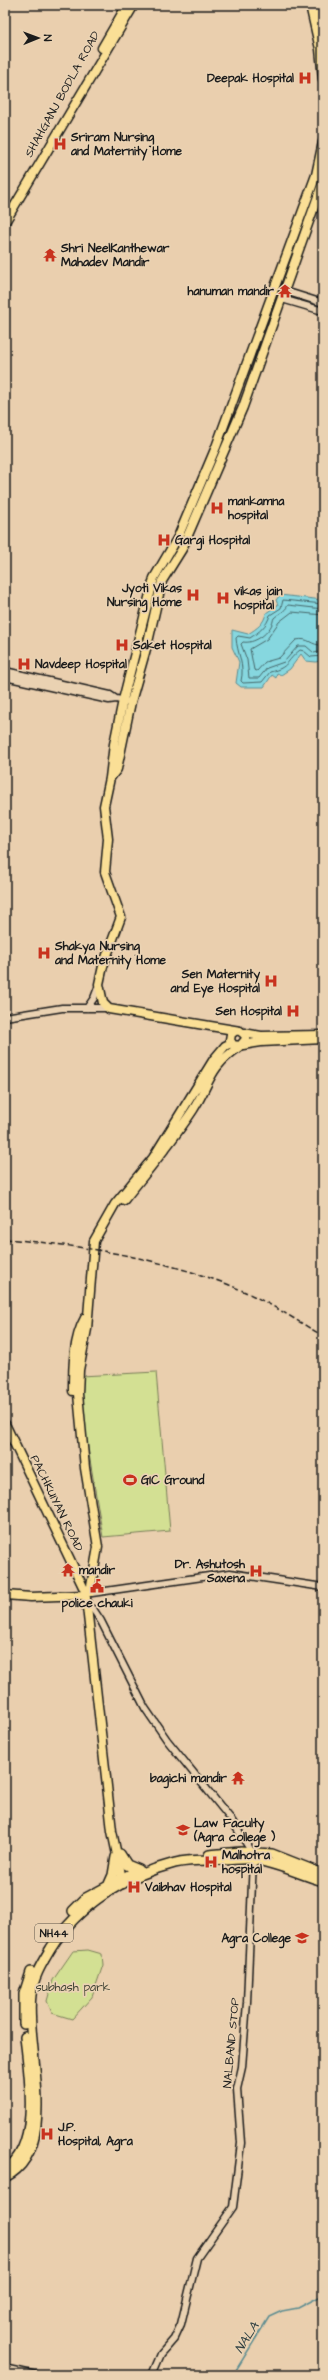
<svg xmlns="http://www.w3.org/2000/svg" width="328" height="2380" font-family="'Architects Daughter',sans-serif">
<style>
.green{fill:#d3e093;stroke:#787e58}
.water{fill:#86d7df;stroke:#5c8c91}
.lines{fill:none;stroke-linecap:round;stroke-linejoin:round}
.shore{stroke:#46676a;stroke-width:1}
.stream{stroke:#5c8c91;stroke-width:1.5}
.minor-casing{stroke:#1c1c1c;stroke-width:9}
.major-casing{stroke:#1c1c1c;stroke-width:11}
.highway-casing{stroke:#1c1c1c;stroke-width:12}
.minor{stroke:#ead2b2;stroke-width:6}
.major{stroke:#fadf96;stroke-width:8}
.highway{stroke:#fadf96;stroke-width:9}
.rail{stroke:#1c1c1c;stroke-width:1.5;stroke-dasharray:6 3;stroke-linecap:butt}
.labels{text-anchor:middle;stroke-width:3.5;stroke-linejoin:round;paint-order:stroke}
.shield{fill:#ead2b2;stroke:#5a5349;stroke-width:1}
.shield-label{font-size:11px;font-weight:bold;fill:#1c1c1c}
.poi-label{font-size:12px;font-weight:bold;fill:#1c1c1c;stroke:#ead2b2;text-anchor:start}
.street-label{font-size:12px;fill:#1c1c1c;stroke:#ead2b2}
.park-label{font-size:12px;fill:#414334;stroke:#ead2b2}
.water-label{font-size:13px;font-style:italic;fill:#314143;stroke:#ead2b2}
</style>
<rect width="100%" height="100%" fill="#eacfae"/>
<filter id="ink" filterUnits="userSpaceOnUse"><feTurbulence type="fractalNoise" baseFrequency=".025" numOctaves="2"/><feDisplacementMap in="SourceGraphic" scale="8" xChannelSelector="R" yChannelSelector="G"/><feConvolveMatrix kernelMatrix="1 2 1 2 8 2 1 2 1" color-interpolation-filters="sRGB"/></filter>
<g filter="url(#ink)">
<path class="green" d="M 156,1372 L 170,1531 L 103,1537 L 83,1418 L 81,1376 Z
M 88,1950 L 102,1954 L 103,1965 L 92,1997 L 72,2019 L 52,2013 L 47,2001 L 53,1980 L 73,1951 Z"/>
<path class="water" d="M 280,595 L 323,600 L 323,660 L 316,662 L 306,661 L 301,654 L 290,669 L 281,675 L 277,673 L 276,678 L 272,675 L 264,687 L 241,687 L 236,683 L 239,662 L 232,647 L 232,630 L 248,634 C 257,628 264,624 266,613 L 278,605 L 276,600 Z"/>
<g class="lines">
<path class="shore" d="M 323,604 L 283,600 L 281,608 L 270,615 C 267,626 259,632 250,638 L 238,636 L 236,638 C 237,653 245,665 241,681 L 243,683 L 262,682 L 270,672 C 290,667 285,662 300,650 L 304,651 L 311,657 L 323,656
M 323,609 L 288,605 C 285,612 279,613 274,618 C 273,619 273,623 272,624 C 268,634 254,644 243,642 L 241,644 L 247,660 L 249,678 L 259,678 L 267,668 L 284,662 L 298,646 L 306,646 L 314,653 L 323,651
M 323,615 L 292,612 L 279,622 L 267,639 L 250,649 L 254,670 L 257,671 L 265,662 L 279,658 L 296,640 C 310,637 310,646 323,645"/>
<path class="stream" d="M 233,2375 L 269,2317 L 282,2311 L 298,2308 L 323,2295"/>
<g class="minor-casing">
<path id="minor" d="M 285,291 L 323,303
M 282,299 L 323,311
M 5,671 L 110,695 L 116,699
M 5,677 L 109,700 L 116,699 L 126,701
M 87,1008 L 94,998 L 99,985
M 5,1017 L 62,1008 L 107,1008
M 92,1593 L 230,1573 L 323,1587
M 87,1609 L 93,1609 L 101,1621 L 145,1708 L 167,1740 L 230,1818 L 252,1852
M 5,2368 L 36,2375
M 152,2375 L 161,2354 L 174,2339 L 181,2324 L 197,2258 L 233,2207 L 241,2143 L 237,2089 L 242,2067 L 247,2002 L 253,1859"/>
</g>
<g class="major-casing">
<path id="major" d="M 310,5 L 320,49 L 323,79
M 316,5 L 323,35
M 102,48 L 127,5
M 5,222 L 134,5
M 110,778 L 117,769 L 131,702 L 148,642 L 162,581 L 182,549 L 243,407 L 323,182
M 235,1031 L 231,1034 L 230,1040 L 233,1045 L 240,1046 L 246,1039 L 245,1035 L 240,1031 L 109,1009 L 103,1003 L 99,984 L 103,966 L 121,917 L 105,872 L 108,839 L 104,806 L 110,778 L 114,744 L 123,700 L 154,578 L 178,537 L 216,447 L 316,175 L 323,142
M 244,1033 L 261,1036 L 323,1035
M 243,1045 L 261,1042 L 323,1039
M 124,1200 C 148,1170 172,1142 193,1110 C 211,1082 208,1068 239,1047
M 73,1391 C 73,1368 73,1339 85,1318
M 5,1424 L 86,1593
M 90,1592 L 98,1547 L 85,1468 L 78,1394 L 79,1370 L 87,1329 L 94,1241 L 115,1204 L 153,1158 L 214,1059 L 225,1046 L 231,1043
M 5,1595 L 31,1597 L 85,1595
M 86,1598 L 112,1831 L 123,1884"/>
</g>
<g class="highway-casing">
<path id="highway" d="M 120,1854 L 127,1865 L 139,1870
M 209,1855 L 240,1852 L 272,1854 L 323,1874
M 109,1884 L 113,1875 L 116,1857
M 73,1911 L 86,1898 L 136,1871
M 24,2024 L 24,1994 L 31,1972
M 5,2170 C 42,2146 29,2074 25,2037
M 5,2177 C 62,2149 24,2044 31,1995 C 33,1977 42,1963 51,1948 C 79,1904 125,1876 175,1863 C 190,1859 208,1860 224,1860 C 233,1860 242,1858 251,1859 C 276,1862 299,1874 323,1881"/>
</g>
<use href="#minor" class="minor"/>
<use href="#major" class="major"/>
<use href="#highway" class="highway"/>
<path class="rail" d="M 5,1239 C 80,1245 154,1257 224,1283 C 259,1296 291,1317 323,1336"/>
</g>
</g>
<defs>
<g id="hospital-bare" transform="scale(1.08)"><path d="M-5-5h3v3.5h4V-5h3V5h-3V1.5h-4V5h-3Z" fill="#c8321e" stroke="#ead2b2" stroke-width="2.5" paint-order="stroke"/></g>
<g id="temple-bare" transform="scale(1.08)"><path d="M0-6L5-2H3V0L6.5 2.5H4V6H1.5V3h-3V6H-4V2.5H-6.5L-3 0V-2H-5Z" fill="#c8321e" stroke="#ead2b2" stroke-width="2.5" paint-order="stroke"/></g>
<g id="stadium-bare" transform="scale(1.08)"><path d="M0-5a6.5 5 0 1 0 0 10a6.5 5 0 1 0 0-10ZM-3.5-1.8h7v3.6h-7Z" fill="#c8321e" stroke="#ead2b2" stroke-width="2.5" paint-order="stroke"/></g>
<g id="civic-bare" transform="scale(1.08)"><path d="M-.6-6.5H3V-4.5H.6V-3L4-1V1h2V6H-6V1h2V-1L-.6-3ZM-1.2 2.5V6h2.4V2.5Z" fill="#c8321e" stroke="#ead2b2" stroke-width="2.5" paint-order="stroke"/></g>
<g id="university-bare" transform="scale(1.08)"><path d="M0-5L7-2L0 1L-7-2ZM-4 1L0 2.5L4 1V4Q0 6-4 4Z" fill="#c8321e" stroke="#ead2b2" stroke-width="2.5" paint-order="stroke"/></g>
</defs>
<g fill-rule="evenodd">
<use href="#hospital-bare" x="305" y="78"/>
<use href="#hospital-bare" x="60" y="144"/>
<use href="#temple-bare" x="50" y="255"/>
<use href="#temple-bare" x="285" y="291"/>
<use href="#hospital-bare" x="217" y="508"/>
<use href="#hospital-bare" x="164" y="540"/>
<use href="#hospital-bare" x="193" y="595"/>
<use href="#hospital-bare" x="223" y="598"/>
<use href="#hospital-bare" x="122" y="645"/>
<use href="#hospital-bare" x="24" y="664"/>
<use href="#hospital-bare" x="44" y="953"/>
<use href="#hospital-bare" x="271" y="981"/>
<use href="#hospital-bare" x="293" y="1011"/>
<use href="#stadium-bare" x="130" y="1480"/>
<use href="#temple-bare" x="68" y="1570"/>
<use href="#hospital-bare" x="256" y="1571"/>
<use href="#civic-bare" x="97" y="1586"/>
<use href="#temple-bare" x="238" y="1778"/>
<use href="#university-bare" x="183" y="1830"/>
<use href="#hospital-bare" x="211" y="1862"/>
<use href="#hospital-bare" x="134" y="1887"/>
<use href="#university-bare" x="302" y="1938"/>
<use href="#hospital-bare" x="47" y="2134"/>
</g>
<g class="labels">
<rect class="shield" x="35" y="1924" width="38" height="18" rx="3"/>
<g class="shield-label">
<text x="54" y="1937">NH44</text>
</g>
<g class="poi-label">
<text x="294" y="82" text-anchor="end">Deepak Hospital</text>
<text x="71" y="141">Sriram Nursing<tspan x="71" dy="14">and Maternity Home</tspan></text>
<text x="61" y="252">Shri NeelKanthewar<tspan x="61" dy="14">Mahadev Mandir</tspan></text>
<text x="274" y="295" text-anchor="end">hanuman mandir</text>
<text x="228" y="505">mankamna<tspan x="228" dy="14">hospital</tspan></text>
<text x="175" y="544">Gargi Hospital</text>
<text x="182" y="592" text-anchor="end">Jyoti Vikas<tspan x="182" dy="14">Nursing Home</tspan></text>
<text x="234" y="595">vikas jain<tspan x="234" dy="14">hospital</tspan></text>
<text x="133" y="649">Saket Hospital</text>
<text x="35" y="668">Navdeep Hospital</text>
<text x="55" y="950">Shakya Nursing<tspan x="55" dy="14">and Maternity Home</tspan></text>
<text x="260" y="978" text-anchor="end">Sen Maternity<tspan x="260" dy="14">and Eye Hospital</tspan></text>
<text x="282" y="1015" text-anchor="end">Sen Hospital</text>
<text x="141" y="1484">GIC Ground</text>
<text x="245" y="1568" text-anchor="end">Dr. Ashutosh<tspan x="245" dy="14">Saxena</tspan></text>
<text x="79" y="1574">mandir</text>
<text x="97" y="1607" text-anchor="middle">police chauki</text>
<text x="227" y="1782" text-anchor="end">bagichi mandir</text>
<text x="194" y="1827">Law Faculty<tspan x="194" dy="14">(Agra college )</tspan></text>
<text x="222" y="1859">Malhotra<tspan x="222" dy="14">hospital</tspan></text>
<text x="145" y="1891">Vaibhav Hospital</text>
<text x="291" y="1942" text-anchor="end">Agra College</text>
<text x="58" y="2131">J.P.<tspan x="58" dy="14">Hospital, Agra</tspan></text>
</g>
<g class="street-label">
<text transform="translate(62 94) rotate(-61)" y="4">SHAHGANJ BODLA ROAD</text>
<text transform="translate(57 1503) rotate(64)" y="4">PACHKUIYAN ROAD</text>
<text transform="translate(231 2043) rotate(-85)" y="4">NALBAND STOP</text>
</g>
<g class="park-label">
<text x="73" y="1991">subhash park</text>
</g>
<g class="water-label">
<text transform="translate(246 2337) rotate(-58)" y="5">NALA</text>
</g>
</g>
<rect width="328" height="2380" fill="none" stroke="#ead2b2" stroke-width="20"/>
<rect x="10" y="10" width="308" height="2360" fill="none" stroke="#1c1c1c" stroke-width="1.5" filter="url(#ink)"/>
<g transform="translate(38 38) rotate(89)" stroke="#ead2b2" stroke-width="3" paint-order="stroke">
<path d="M0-3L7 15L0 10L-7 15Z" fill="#1c1c1c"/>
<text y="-6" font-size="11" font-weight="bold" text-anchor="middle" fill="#1c1c1c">N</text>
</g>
</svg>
